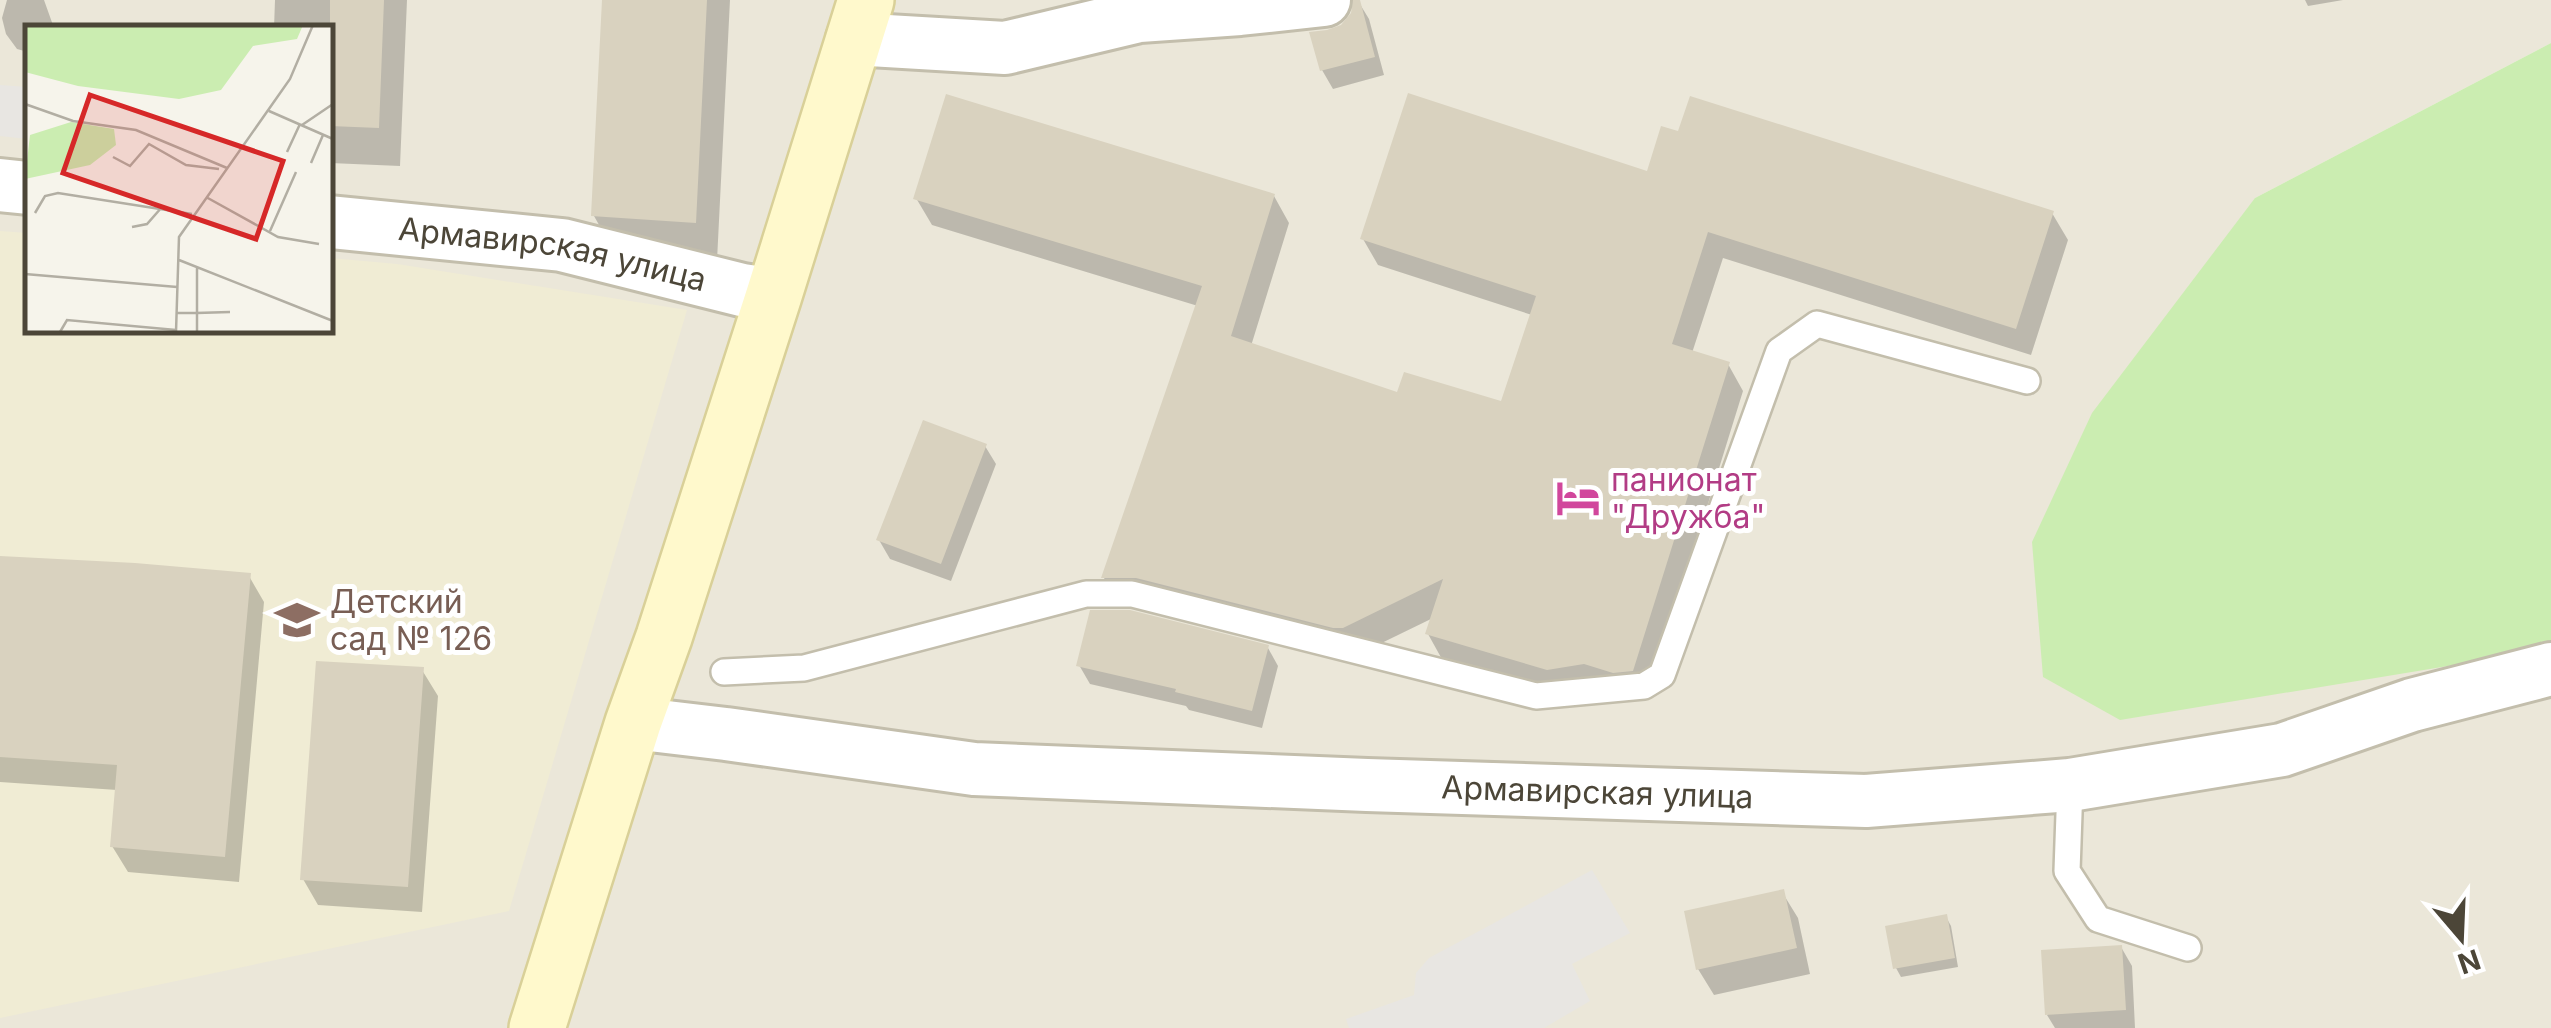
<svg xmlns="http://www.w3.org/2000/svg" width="2551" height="1028" font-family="Inter,sans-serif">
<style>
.residential{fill:#ebe7d9;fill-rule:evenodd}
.education{fill:#f0ecd4}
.green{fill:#cbedb1}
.parking{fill:#e8e6e2}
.shadow{fill:#0003}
.building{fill:#d9d2bf}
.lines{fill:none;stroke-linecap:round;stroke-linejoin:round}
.lane-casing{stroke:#c3beac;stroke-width:30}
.street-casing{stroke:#c3beac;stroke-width:58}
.secondary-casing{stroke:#d9d098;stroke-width:60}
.lane{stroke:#fff;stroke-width:25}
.street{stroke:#fff;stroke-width:52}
.secondary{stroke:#fff9cc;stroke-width:55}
.labels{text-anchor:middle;stroke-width:10;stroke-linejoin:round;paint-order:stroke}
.street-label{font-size:32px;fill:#4c4638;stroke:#fff}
.hotel-label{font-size:32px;fill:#b23c85;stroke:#fff;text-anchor:start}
.education-label{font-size:32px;fill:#785e54;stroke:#fff;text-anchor:start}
.inset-road{fill:none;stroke:#b2aea3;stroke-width:2.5}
.view{fill:#d62828;fill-opacity:0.15;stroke:#d62828;stroke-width:5}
.inset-edge{fill:none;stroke:#4c4638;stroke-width:5}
</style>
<rect width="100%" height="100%" fill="#f6f4eb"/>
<path class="residential" d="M 0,0 L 2551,0 L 2551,43 L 2255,198 L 2551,649 L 2551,1028 L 0,1028 ZM 28,28 L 330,28 L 330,330 L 28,330 Z"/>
<path class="education" d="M 0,231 L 27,233 L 28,330 L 330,330 L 330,258 L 397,264 L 687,310 L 509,911 L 0,1018 Z"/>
<path class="green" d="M 2551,43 L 2551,649 L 2120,720 L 2043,677 L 2032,542 L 2092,413 L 2255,198 Z"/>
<path class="parking" d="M 0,85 L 27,87 L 27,139 L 0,136 Z
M 1592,870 L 1630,933 L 1572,964 L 1590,1001 L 1544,1028 L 1349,1028 L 1346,1019 L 1414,995 L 1416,973 L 1429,958 Z"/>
<path class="shadow" d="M 7,0 L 44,0 L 54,28 L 28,28 L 28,52 L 17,49 L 6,34 L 2,18 Z
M 275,0 L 407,0 L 400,166 L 330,163 L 330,28 L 274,28 Z
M 605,0 L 730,0 L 717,261 L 616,255 L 594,216 Z
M 2305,0 L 2343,0 L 2308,6 Z
M 1358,1 L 1369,19 L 1384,75 L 1333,89 L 1322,70 L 1342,27 L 1353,14 Z
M 1649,174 L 2052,213 L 2068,240 L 2031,355 L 1723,258 L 1692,353 L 1728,364 L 1743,391 L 1648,697 L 1563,696 L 1443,661 L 1428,634 L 1433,618 L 1359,654 L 1119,604 L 1104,578 L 1198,306 L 932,225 L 916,198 L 1274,196 L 1289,223 L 1251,346 L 1399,395 L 1503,404 L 1532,315 L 1378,265 L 1363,239 Z
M 985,446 L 996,464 L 951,581 L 890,559 L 879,540 Z
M 0,558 L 249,576 L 264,602 L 239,882 L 128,872 L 112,846 L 117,790 L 0,782 Z
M 1268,648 L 1278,666 L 1262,728 L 1189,710 L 1186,706 L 1090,684 L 1079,665 Z
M 422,670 L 438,696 L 422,912 L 318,905 L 303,879 Z
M 1782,892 L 1798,918 L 1810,974 L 1714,995 L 1698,969 Z
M 1946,917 L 1951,926 L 1958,967 L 1901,977 L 1896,968 Z
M 2121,947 L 2132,966 L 2135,1028 L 2055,1028 L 2047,1015 Z"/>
<path class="building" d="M 330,0 L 384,0 L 379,128 L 330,126 Z
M 602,0 L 707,0 L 696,223 L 591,216 Z
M 1353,0 L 1360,0 L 1375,57 L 1320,71 L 1309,32 L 1327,30 L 1341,25 L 1351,13 Z
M 1408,93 L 1647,171 L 1661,126 L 1678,131 L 1690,96 L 2054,211 L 2016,329 L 1708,232 L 1672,344 L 1730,362 L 1633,671 L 1613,673 L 1584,664 L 1547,670 L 1425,634 L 1443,579 L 1343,628 L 1333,628 L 1136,578 L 1101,578 L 1202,286 L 913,199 L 946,94 L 1275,194 L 1231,336 L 1397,392 L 1404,372 L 1501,401 L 1536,296 L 1360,239 Z
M 923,420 L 987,444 L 941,564 L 876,540 Z
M 0,556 L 135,563 L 251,573 L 225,857 L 110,847 L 117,765 L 0,757 Z
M 1090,610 L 1130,610 L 1269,645 L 1252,711 L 1175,692 L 1176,689 L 1076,666 Z
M 316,661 L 424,667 L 408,887 L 300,880 Z
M 1784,889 L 1797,948 L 1696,970 L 1684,911 Z
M 1947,914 L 1955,958 L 1893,969 L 1885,926 Z
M 2122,945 L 2126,1010 L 2045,1015 L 2041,950 Z"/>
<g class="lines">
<g class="lane-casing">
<path id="lane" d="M 724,672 L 804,668 L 1086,594 L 1132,594 L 1536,696 L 1644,686 L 1662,675 L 1779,351 L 1817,324 L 2027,381
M 2070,785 L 2067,871 L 2098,919 L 2188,948"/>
</g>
<g class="street-casing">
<g id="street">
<path d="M 853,39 L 1005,48 L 1139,16 L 1240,9 L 1324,0"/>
<path d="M 0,185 L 28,188"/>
<path id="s1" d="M 330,222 L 562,245 L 742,290 L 774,295"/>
<path id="s2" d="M 633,723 L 726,734 L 974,769 L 1367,785 L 1866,801 L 2070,785 L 2282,750 L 2412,705 L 2551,669"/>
</g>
</g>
<g class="secondary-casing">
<path id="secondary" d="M 537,1028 L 633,723 L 664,637 L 774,295 L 866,0"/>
</g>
<use href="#lane" class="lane"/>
<use href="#street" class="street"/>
<use href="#secondary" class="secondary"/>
</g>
<defs>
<g id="hotel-bare" transform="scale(3.45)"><path d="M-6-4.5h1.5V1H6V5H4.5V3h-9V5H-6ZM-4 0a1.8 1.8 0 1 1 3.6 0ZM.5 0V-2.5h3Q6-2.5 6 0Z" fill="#d1479c" stroke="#fff" stroke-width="2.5" paint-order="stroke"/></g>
<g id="school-bare" transform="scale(3.45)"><path d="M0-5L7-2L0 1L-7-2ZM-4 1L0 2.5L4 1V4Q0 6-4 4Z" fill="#8d6e63" stroke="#fff" stroke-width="2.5" paint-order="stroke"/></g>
</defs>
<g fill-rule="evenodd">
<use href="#hotel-bare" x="1578" y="498"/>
<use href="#school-bare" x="297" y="620"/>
</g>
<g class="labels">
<g class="street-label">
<text dy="11" stroke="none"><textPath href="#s1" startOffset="225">Армавирская улица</textPath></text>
<text dy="11" stroke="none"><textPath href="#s2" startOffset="968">Армавирская улица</textPath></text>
</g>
<g class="hotel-label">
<text x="1611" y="491">панионат<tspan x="1611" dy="37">"Дружба"</tspan></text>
</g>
<g class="education-label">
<text x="330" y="613">Детский<tspan x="330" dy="37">сад № 126</tspan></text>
</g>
</g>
<g transform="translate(25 25)">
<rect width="308" height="308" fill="#f6f4eb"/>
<path d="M 0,0 L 278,0 L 272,14 L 228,21 L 196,65 L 154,74 L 53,61 L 0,47 ZM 46,97 L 89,104 L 91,120 L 65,140 L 0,154 L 5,110 Z" fill="#cbedb1"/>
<path class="inset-road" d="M 0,79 L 48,96 L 111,105 L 202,143M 244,86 L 308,114M 277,100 L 308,79M 262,127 L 275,99M 88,132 L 105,141 L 124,119 L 161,140 L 194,144M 286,138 L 298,110M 181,172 L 253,212 L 294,219M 10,188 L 20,171 L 33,168 L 167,189M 107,202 L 122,199 L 137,182M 245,206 L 271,147M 154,235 L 308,296M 0,249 L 152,262M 151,288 L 172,288 L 172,242M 35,307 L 42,295 L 151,305M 151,307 L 154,212 L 265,54 L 288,0M 172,307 L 172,288 L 205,287"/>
<path class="view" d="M 65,70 L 258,136 L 231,214 L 38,148 Z"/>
<rect width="308" height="308" class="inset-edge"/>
</g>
<g transform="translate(2461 938) rotate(161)" stroke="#ffffff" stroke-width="8" paint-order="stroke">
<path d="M0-8L18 38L0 25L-18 38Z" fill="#4c4638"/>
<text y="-15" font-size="28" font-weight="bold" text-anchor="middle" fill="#4c4638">N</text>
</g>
</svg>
